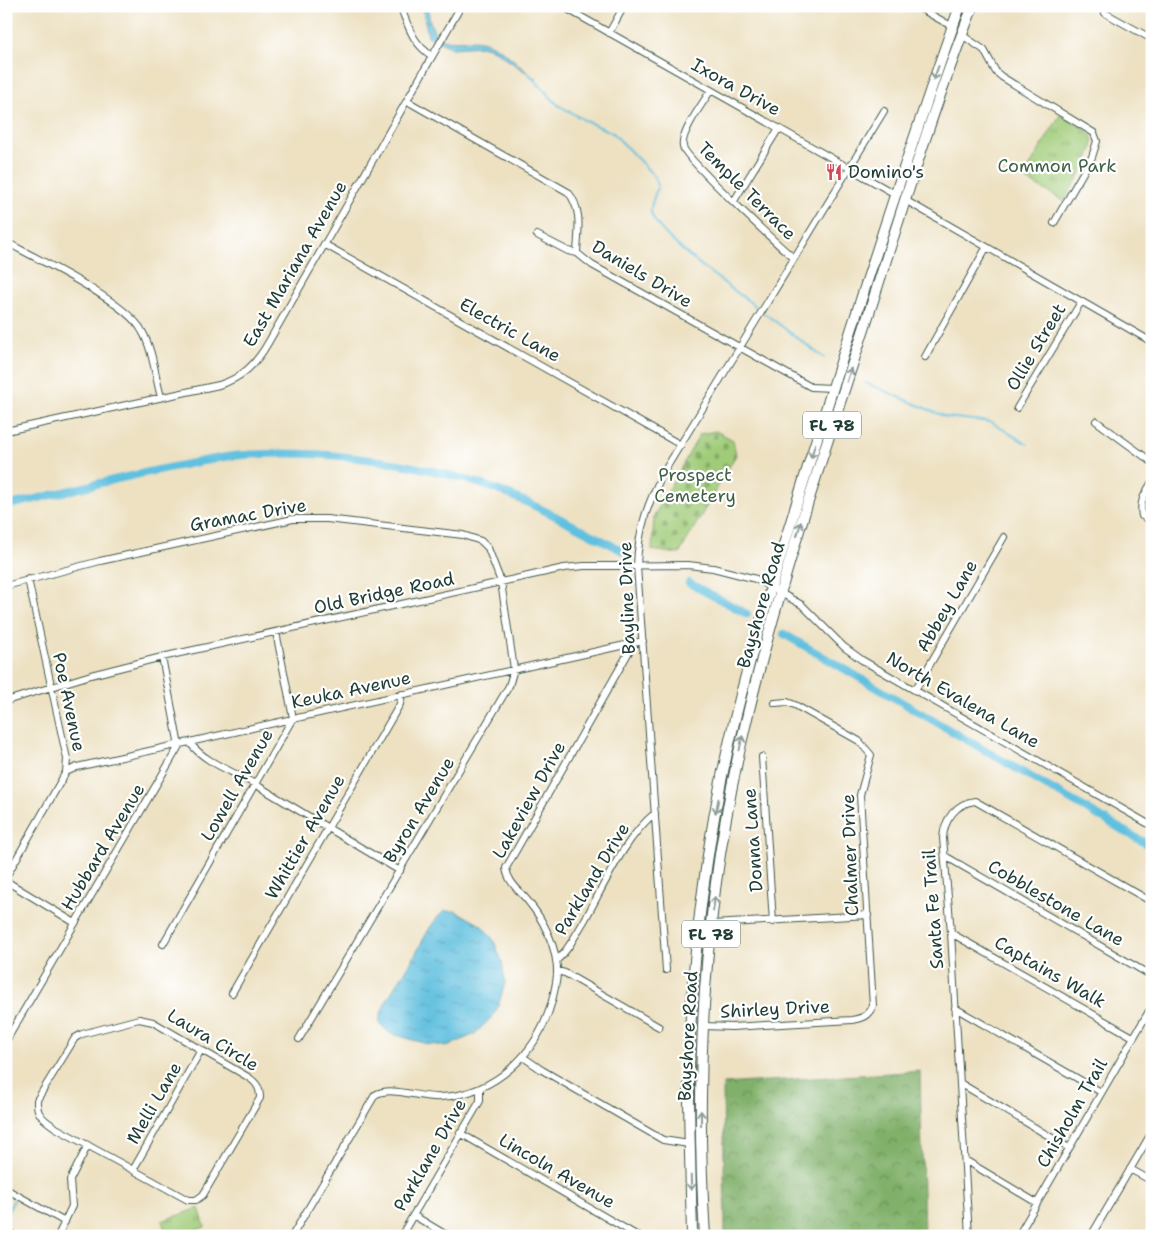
<svg xmlns="http://www.w3.org/2000/svg" width="1158" height="1242" font-family="'Shantell Sans',sans-serif">
<style>
.forest{fill:url(#forest-crowns);stroke:#50764e}
.cemetery{fill:url(#cemetery-stones);stroke:#608456}
.park{fill:url(#park-tufts);stroke:#608456}
.water{fill:url(#water-ripples);stroke:#407e8a}
.lines{fill:none;stroke-linecap:round;stroke-linejoin:round}
.stream{stroke:#61c0df;stroke-width:2}
.canal{stroke:#61c0df;stroke-width:8}
.street-casing{stroke:#3e5649;stroke-width:8}
.primary-casing{stroke:#3e5649;stroke-width:12}
.street{stroke:#fff;stroke-width:6}
.primary{stroke:#fff;stroke-width:10}
.oneway{stroke:#8f9e9a}
.labels{text-anchor:middle;stroke-width:4.5;stroke-linejoin:round;paint-order:stroke}
.shield{fill:#fff;stroke:#627771;stroke-width:1}
.shield-label{font-size:16px;font-weight:bold;fill:#1f3d34}
.street-label{font-size:18px;fill:#1f3d34;stroke:#fff}
.park-label{font-size:18px;fill:#3f6145;stroke:#fff}
.poi-label{font-size:18px;fill:#1f3d34;stroke:#fff;text-anchor:start}
</style>
<defs>
<pattern id="forest-crowns" width="20" height="18" patternUnits="userSpaceOnUse" patternTransform="scale(1.25)"><rect width="20" height="18" fill="#80b069"/><path d="M2 6a3 3 0 1 1 6 0M12 15a3 3 0 1 1 6 0" fill="none" stroke="#689057"/></pattern>
<pattern id="cemetery-stones" width="16" height="16" patternUnits="userSpaceOnUse" patternTransform="scale(1.25)"><rect width="16" height="16" fill="#a0cc79"/><path d="M2 7V4a2 2 0 0 1 4 0v3zM10 15v-3a2 2 0 0 1 4 0v3z" fill="#82a764"/></pattern>
<pattern id="park-tufts" width="24" height="20" patternUnits="userSpaceOnUse" patternTransform="scale(1.25)"><rect width="24" height="20" fill="#a0cc79"/><path d="M3 7l-1-3M5 7V3M7 7l1-3M15 17l-1-3M17 17v-4M19 17l1-3" fill="none" stroke="#82a764"/></pattern>
<pattern id="water-ripples" width="26" height="14" patternUnits="userSpaceOnUse" patternTransform="scale(1.25)"><rect width="26" height="14" fill="#61c0df"/><path d="M2 4q2-2 4 0t4 0M15 11q2-2 4 0t4 0" fill="none" stroke="#4f9db6"/></pattern>
</defs>
<rect width="100%" height="100%" fill="#fff"/>
<filter id="ink" filterUnits="userSpaceOnUse"><feTurbulence type="fractalNoise" baseFrequency=".02" numOctaves="2"/><feDisplacementMap in="SourceGraphic" scale="10" xChannelSelector="R" yChannelSelector="G"/><feConvolveMatrix kernelMatrix="1 2 1 2 8 2 1 2 1" color-interpolation-filters="sRGB"/></filter>
<filter id="wash" filterUnits="userSpaceOnUse"><feTurbulence type="fractalNoise" baseFrequency=".0096" numOctaves="4" result="noise"/><feDisplacementMap in="SourceGraphic" scale="20" xChannelSelector="R" yChannelSelector="G"/><feGaussianBlur stdDeviation="1.12" result="paint"/><feColorMatrix in="noise" values="0 0 0 0 0 0 0 0 0 0 0 0 0 0 0 0 0 1.4 0 .05"/><feComposite in="paint" operator="in"/></filter>
<g filter="url(#wash)">
<rect width="100%" height="100%" fill="#ede1c2"/>
<path class="forest" d="M 920,1071 L 924,1236 L 725,1236 L 723,1084 Z"/>
<path class="cemetery" d="M 716,431 L 733,440 L 736,455 L 679,554 L 652,550 L 654,516 L 700,434 Z"/>
<path class="park" d="M 1060,115 C 1069,120 1083,126 1090,134 C 1102,146 1071,188 1064,201 L 1023,178 Z
M 199,1208 L 205,1227 L 178,1236 L 167,1236 L 162,1221 Z"/>
<path class="water" d="M 422,6 L 428,6 C 431,60 464,31 490,44 C 511,54 519,67 536,79 L 492,49 L 481,46 L 452,48 L 428,36 Z
M 444,911 L 456,911 L 481,925 L 493,939 L 502,961 L 505,983 L 498,1007 L 492,1017 L 475,1034 L 449,1046 L 427,1044 L 389,1033 L 379,1023 C 382,1002 397,985 408,967 C 420,949 427,926 444,911 Z"/>
<g class="lines">
<path class="stream" d="M 527,72 L 558,105 L 584,120 L 613,133 L 655,177 L 658,186 C 656,194 650,204 651,212 C 656,237 738,293 761,310
M 764,313 L 824,358
M 866,383 L 946,417 L 991,422 L 1027,444
M 6,1214 L 14,1200"/>
<path class="canal" d="M 6,506 C 65,492 124,476 183,465 C 199,462 216,458 232,456 C 305,449 390,458 461,478 C 517,493 572,525 623,551
M 689,583 L 747,614
M 784,634 L 1152,847"/>
</g>
</g>
<g filter="url(#ink)">
<g class="lines">
<g class="street-casing">
<path id="street" d="M 400,6 C 409,27 412,43 432,56
M 562,6 L 895,194
M 916,6 L 953,27
M 1105,13 L 1152,39
M 609,33 L 624,6
M 962,35 L 984,50 L 996,72 L 1002,77 L 1094,133 L 1097,141 L 1092,157 L 1054,223
M 711,90 C 703,103 680,133 683,147 C 687,160 779,246 794,258
M 407,101 L 568,192 C 583,210 578,231 577,253 L 592,265 L 811,387 L 832,388
M 905,200 L 1152,342
M 734,201 L 779,128
M 537,235 L 568,251 L 577,253
M 6,242 C 38,259 127,302 142,331 C 153,350 155,376 161,397
M 324,244 L 681,445
M 925,357 L 986,248
M 1017,408 L 1081,302
M 1096,421 L 1152,462
M 6,431 L 219,385 C 242,378 256,364 268,343 L 461,6
M 1152,482 C 1145,494 1139,501 1142,516 L 1152,521
M 6,586 L 100,561 L 293,519 L 327,519 L 463,535 L 481,541 L 488,548 L 501,582 L 514,669 L 509,686 L 299,1039
M 915,690 L 1004,537
M 6,701 L 91,675 L 162,657 L 564,568 L 584,566 L 688,565 L 713,568 L 756,579 L 802,605 L 844,647 L 862,660 L 1152,826
M 190,743 C 206,764 236,772 258,786 C 305,814 353,843 400,871
M 762,757 L 773,922
M 66,772 L 77,767 L 643,641
M 945,856 L 1152,976
M 6,877 L 66,772 L 67,759 L 28,579
M 6,881 L 75,923
M 712,924 L 868,915
M 951,933 L 1133,1037
M 163,944 L 293,718 L 276,632
M 556,961 C 568,951 575,936 583,923 C 603,888 624,838 655,813
M 666,970 L 637,566 C 638,530 648,501 665,470 L 884,111
M 557,971 L 565,973 L 659,1027
M 232,993 L 400,704 L 402,694
M 955,1008 L 1101,1092
M 139,1019 L 153,1022 L 248,1077 C 257,1083 260,1088 260,1098 L 203,1195 L 196,1200 L 188,1200 L 56,1128 C 45,1120 36,1116 37,1100 L 75,1038 L 82,1034 Z
M 704,1026 L 732,1027 L 852,1020 C 863,1018 868,1016 873,1006 L 860,795 L 871,755 L 859,741 L 795,705 L 787,702 L 775,703
M 6,1041 L 179,746 L 162,657
M 523,1057 L 542,1070 L 663,1140 L 689,1144
M 960,1083 L 1069,1148
M 460,1133 L 638,1236
M 965,1160 L 1037,1203
M 1130,1169 L 1152,1181
M 133,1170 L 201,1050
M 6,1189 L 65,1222
M 413,1215 L 448,1236
M 6,1231 L 15,1236
M 58,1236 L 72,1206 L 70,1180 L 88,1145
M 292,1236 L 375,1095 C 392,1085 421,1099 441,1097 C 496,1094 538,1053 552,1001 C 555,988 559,974 556,960 C 553,941 543,920 531,905 C 522,892 508,884 506,868 L 634,643
M 401,1236 L 480,1101 L 480,1089
M 969,1236 L 951,933 L 943,838 C 944,820 956,803 975,801 L 1152,902
M 1018,1236 L 1152,1006
M 1091,1236 L 1152,1132"/>
</g>
<g class="primary-casing">
<path id="primary" d="M 692,1236 C 691,1185 689,1134 689,1083 C 689,1000 698,917 711,836 C 732,705 773,580 812,454 C 859,304 907,154 960,6
M 705,1236 C 694,1070 705,898 743,735 C 774,600 818,470 861,338 C 897,227 930,115 973,6"/>
</g>
<use href="#street" class="street"/>
<use href="#primary" class="primary"/>
</g>
<defs><path id="oneway-shaft" d="M-6 0H5M1.5-3L5.5 0L1.5 3" fill="none" stroke-width="1.6" stroke-linecap="round" stroke-linejoin="round" transform="scale(1.25)"/></defs>
<g class="oneway">
<use href="#oneway-shaft" transform="translate(936 73) rotate(110)"/>
<use href="#oneway-shaft" transform="translate(849 375) rotate(-72)"/>
<use href="#oneway-shaft" transform="translate(813 451) rotate(107)"/>
<use href="#oneway-shaft" transform="translate(799 529) rotate(-74)"/>
<use href="#oneway-shaft" transform="translate(741 743) rotate(-78)"/>
<use href="#oneway-shaft" transform="translate(717 806) rotate(101)"/>
<use href="#oneway-shaft" transform="translate(714 904) rotate(-83)"/>
<use href="#oneway-shaft" transform="translate(701 1118) rotate(-91)"/>
<use href="#oneway-shaft" transform="translate(691 1183) rotate(88)"/>
</g>
</g>
<defs>
<g id="restaurant-bare" transform="scale(1.35)"><path d="M-5-6h1v4h1v-4h1v4h1v-4h1v5L-1.5 .5V6h-2V.5L-5-1ZM5-6V6H3V1.5H1.5Q1.5-4 5-6Z" fill="#d1495b" stroke="#fff" stroke-width="2.5" paint-order="stroke"/></g>
</defs>
<g fill-rule="evenodd">
<use href="#restaurant-bare" x="834" y="172"/>
</g>
<g class="labels">
<g class="shield">
<rect x="803" y="411.5" width="58" height="27" rx="4"/>
<rect x="682" y="920.5" width="58" height="27" rx="4"/>
</g>
<g class="shield-label">
<text x="832" y="431">FL 78</text>
<text x="711" y="940">FL 78</text>
</g>
<g class="street-label">
<text transform="translate(736 87) rotate(29)" y="6">Ixora Drive</text>
<text transform="translate(747 191) rotate(45)" y="6">Temple Terrace</text>
<text transform="translate(295 264) rotate(-60)" y="6">East Mariana Avenue</text>
<text transform="translate(642 274) rotate(31)" y="6">Daniels Drive</text>
<text transform="translate(510 330) rotate(29)" y="6">Electric Lane</text>
<text transform="translate(1036 347) rotate(-59)" y="6">Ollie Street</text>
<text transform="translate(248 515) rotate(-10)" y="6">Gramac Drive</text>
<text transform="translate(384 593) rotate(-12)" y="6">Old Bridge Road</text>
<text transform="translate(627 598) rotate(-92)" y="6">Bayline Drive</text>
<text transform="translate(761 605) rotate(-74)" y="6">Bayshore Road</text>
<text transform="translate(947 606) rotate(-60)" y="6">Abbey Lane</text>
<text transform="translate(351 690) rotate(-12)" y="6">Keuka Avenue</text>
<text transform="translate(963 700) rotate(30)" y="6">North Evalena Lane</text>
<text transform="translate(69 702) rotate(78)" y="6">Poe Avenue</text>
<text transform="translate(237 785) rotate(-60)" y="6">Lowell Avenue</text>
<text transform="translate(529 800) rotate(-61)" y="6">Lakeview Drive</text>
<text transform="translate(419 810) rotate(-59)" y="6">Byron Avenue</text>
<text transform="translate(305 837) rotate(-60)" y="6">Whittier Avenue</text>
<text transform="translate(753 840) rotate(-94)" y="6">Donna Lane</text>
<text transform="translate(103 847) rotate(-59)" y="6">Hubbard Avenue</text>
<text transform="translate(850 855) rotate(-92)" y="6">Chalmer Drive</text>
<text transform="translate(592 879) rotate(-59)" y="6">Parkland Drive</text>
<text transform="translate(1056 903) rotate(30)" y="6">Cobblestone Lane</text>
<text transform="translate(933 909) rotate(-94)" y="6">Santa Fe Trail</text>
<text transform="translate(1050 972) rotate(30)" y="6">Captains Walk</text>
<text transform="translate(775 1009) rotate(-3)" y="6">Shirley Drive</text>
<text transform="translate(688 1036) rotate(-87)" y="6">Bayshore Road</text>
<text transform="translate(213 1040) rotate(31)" y="6">Laura Circle</text>
<text transform="translate(154 1103) rotate(-60)" y="6">Melli Lane</text>
<text transform="translate(1072 1113) rotate(-60)" y="6">Chisholm Trail</text>
<text transform="translate(430 1155) rotate(-60)" y="6">Parklane Drive</text>
<text transform="translate(557 1171) rotate(30)" y="6">Lincoln Avenue</text>
</g>
<g class="park-label">
<text x="1057" y="172">Common Park</text>
<text x="695" y="481">Prospect<tspan x="695" dy="21">Cemetery</tspan></text>
</g>
<g class="poi-label">
<text x="848" y="178">Domino's</text>
</g>
</g>
<rect width="1158" height="1242" fill="none" stroke="#fff" stroke-width="25"/>
</svg>
